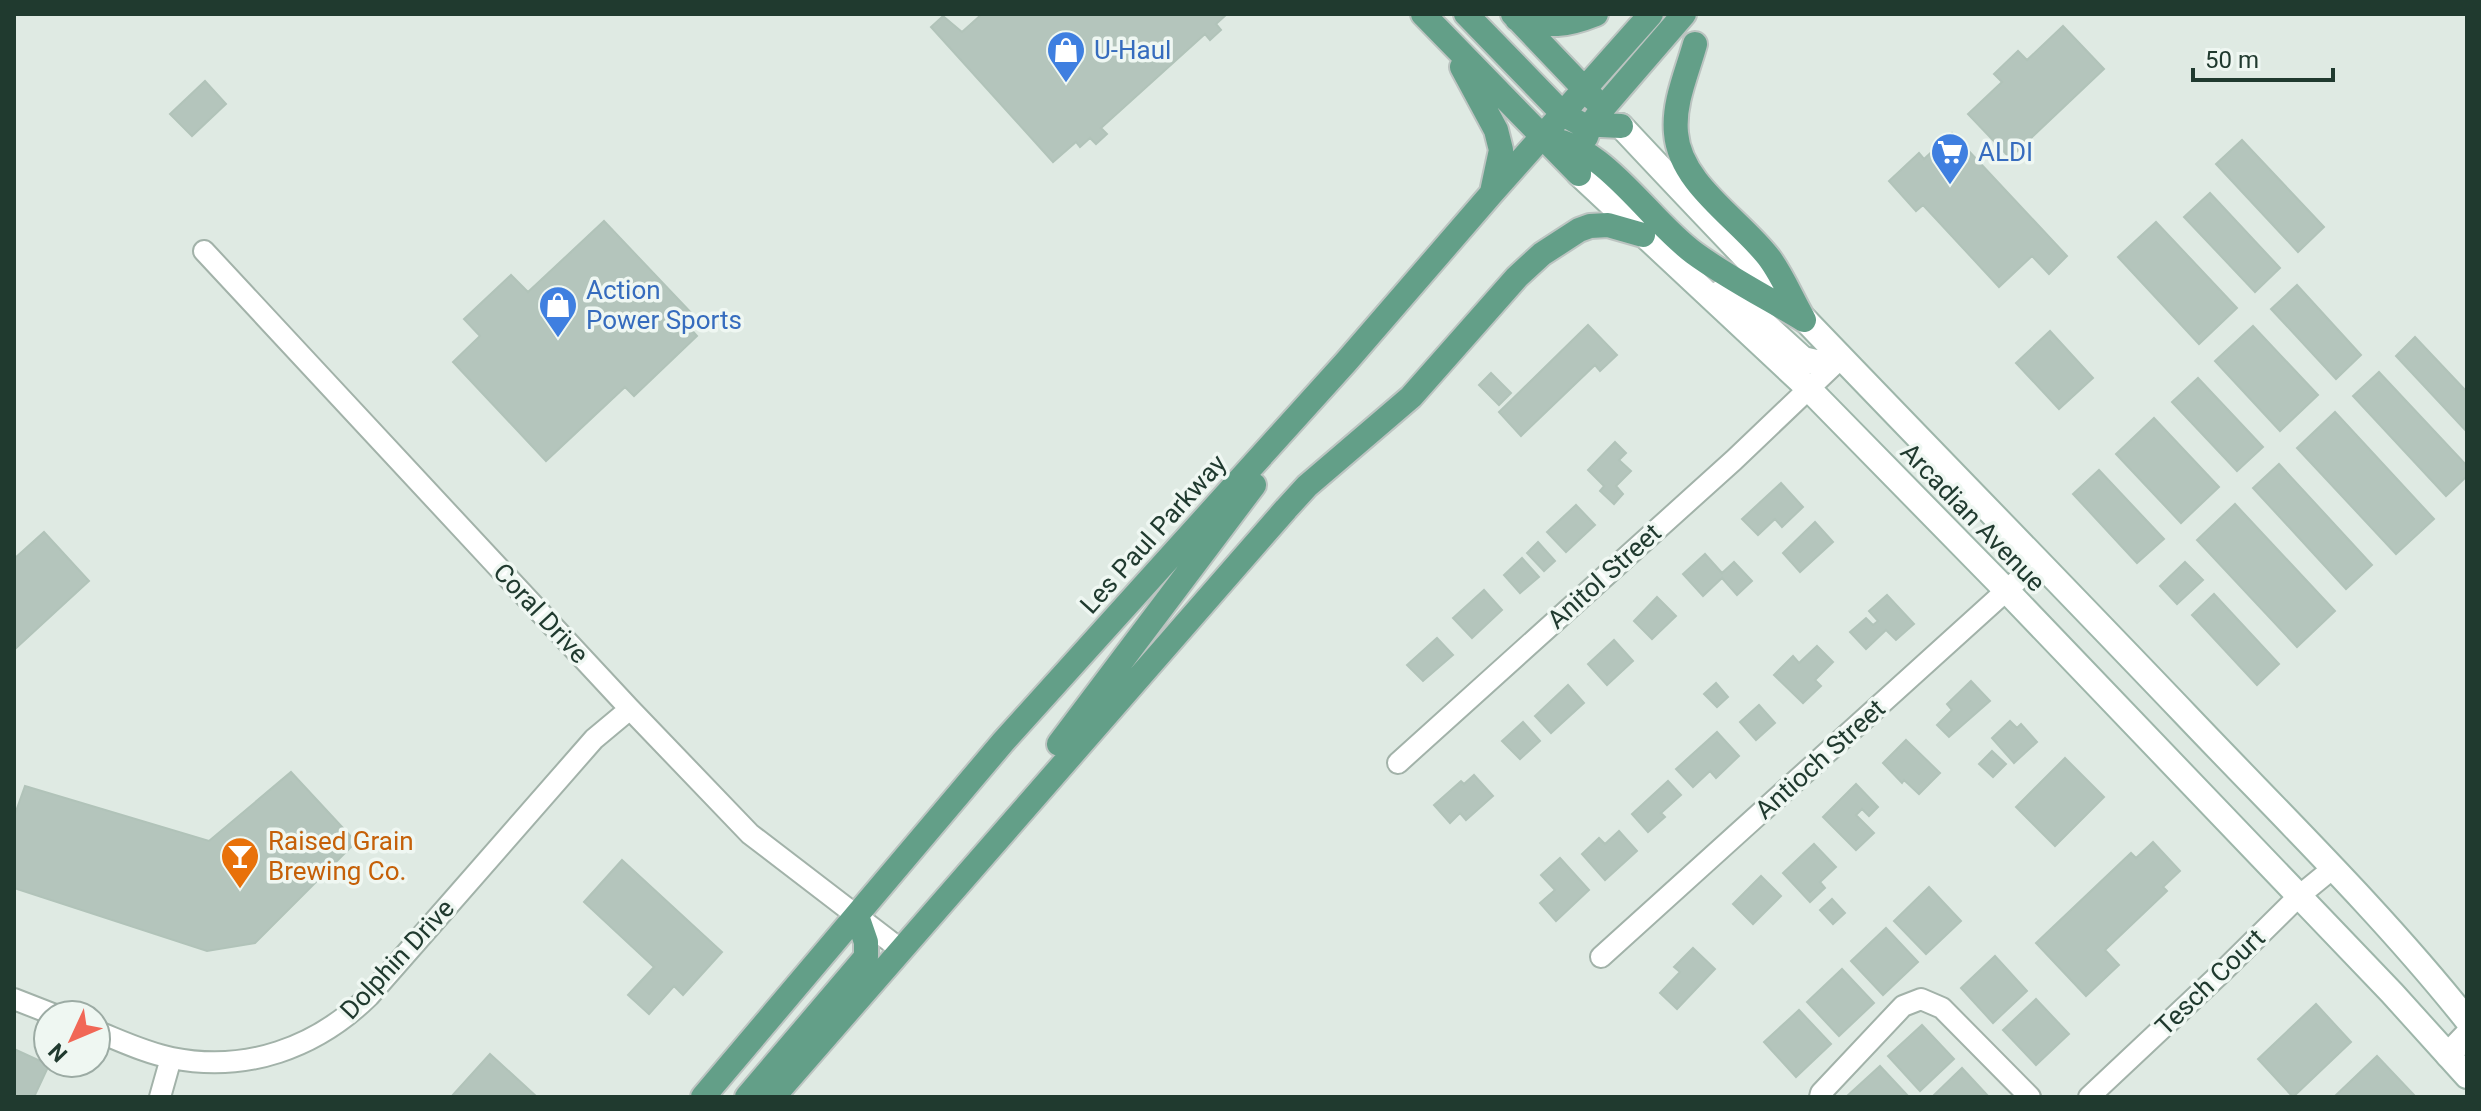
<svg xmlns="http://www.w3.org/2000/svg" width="2481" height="1111" font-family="Roboto,sans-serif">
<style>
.building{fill:#b4c5bc;stroke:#b1c3b9;stroke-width:2}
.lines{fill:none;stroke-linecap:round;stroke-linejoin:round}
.minor-casing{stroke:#a2b2a9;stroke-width:24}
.tertiary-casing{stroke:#a2b2a9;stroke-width:28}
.secondary-casing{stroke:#9eb6aa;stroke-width:28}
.primary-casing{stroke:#bcc4c1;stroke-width:28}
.minor{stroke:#fff;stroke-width:20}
.tertiary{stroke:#fff;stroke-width:24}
.secondary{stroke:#fff;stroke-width:24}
.primary{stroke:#639f88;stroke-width:24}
.labels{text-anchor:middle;stroke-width:7;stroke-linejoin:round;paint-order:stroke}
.shop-label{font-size:26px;fill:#366cbe;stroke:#eff7f2;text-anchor:start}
.street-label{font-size:26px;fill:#203a2f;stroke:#eff7f2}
.food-label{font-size:26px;fill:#c56008;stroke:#eff7f2;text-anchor:start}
</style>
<rect width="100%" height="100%" fill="#dfeae3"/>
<path class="building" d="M 982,14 L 1227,14 L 1216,24 L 1221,30 L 1210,40 L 1205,34 L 1101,128 L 1107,134 L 1096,144 L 1090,138 L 1080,147 L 1076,142 L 1053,162 L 931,27 L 943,16 L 962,32 Z
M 2063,26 L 2104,69 L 2010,158 L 1968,114 L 2002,82 L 1994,74 L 2018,51 L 2027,60 Z
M 205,81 L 226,104 L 192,136 L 170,114 Z
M 1952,133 L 2067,256 L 2049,274 L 2032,256 L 1999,287 L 1923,205 L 1916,211 L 1889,181 L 1919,153 L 1924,159 Z
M 2242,140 L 2324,227 L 2298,252 L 2216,164 Z
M 2210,193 L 2280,268 L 2255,292 L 2184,217 Z
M 604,221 L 697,319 L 689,327 L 697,336 L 634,396 L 625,387 L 546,461 L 453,362 L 480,336 L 464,319 L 511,275 L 528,292 Z
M 2156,222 L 2237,308 L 2199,344 L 2118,257 Z
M 2297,285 L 2361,355 L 2336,379 L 2271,309 Z
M 1588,325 L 1617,355 L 1600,371 L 1595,365 L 1521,436 L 1499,412 Z
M 2253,326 L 2318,395 L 2280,431 L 2215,361 Z
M 2050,331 L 2093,378 L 2059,409 L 2016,363 Z
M 2415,337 L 2467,392 L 2467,432 L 2396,356 Z
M 2379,372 L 2467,466 L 2467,476 L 2446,496 L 2353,396 Z
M 1491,373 L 1511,393 L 1499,405 L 1479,385 Z
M 2198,378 L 2263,447 L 2237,471 L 2172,402 Z
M 2335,412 L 2434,519 L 2396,554 L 2297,448 Z
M 2154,418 L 2219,487 L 2181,523 L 2116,454 Z
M 1615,442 L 1626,453 L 1619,460 L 1631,471 L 1616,486 L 1623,494 L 1614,504 L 1600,491 L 1604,486 L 1588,470 Z
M 2279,464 L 2372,565 L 2346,589 L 2253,488 Z
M 2099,470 L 2164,539 L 2137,563 L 2073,494 Z
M 1781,483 L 1803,507 L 1782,527 L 1775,519 L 1758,535 L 1742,519 Z
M 2235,504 L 2335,611 L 2297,647 L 2197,540 Z
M 1576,505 L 1595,525 L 1566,552 L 1547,532 Z
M 1815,522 L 1833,542 L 1800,572 L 1783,553 Z
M 44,532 L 89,581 L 14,650 L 14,559 Z
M 1538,542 L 1555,561 L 1544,571 L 1527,553 Z
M 1705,554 L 1722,573 L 1734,562 L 1752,581 L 1737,595 L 1722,578 L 1703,596 L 1683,574 Z
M 1522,558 L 1539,577 L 1520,593 L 1504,575 Z
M 2185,562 L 2203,580 L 2177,604 L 2160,586 Z
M 1484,590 L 1502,610 L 1472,638 L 1453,618 Z
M 2214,594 L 2279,664 L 2257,685 L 2192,615 Z
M 1887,595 L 1914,624 L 1896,640 L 1886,630 L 1866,649 L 1850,632 L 1866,618 L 1873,625 L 1878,621 L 1869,611 Z
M 1657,597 L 1676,616 L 1652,639 L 1634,621 Z
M 1437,638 L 1453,655 L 1423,681 L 1407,665 Z
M 1614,640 L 1633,661 L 1607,685 L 1588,664 Z
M 1817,646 L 1833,662 L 1815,680 L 1821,686 L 1803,703 L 1774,675 L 1793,656 L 1799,663 Z
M 1971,681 L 1990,701 L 1949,737 L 1937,725 L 1952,710 L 1947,704 Z
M 1716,683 L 1728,697 L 1717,707 L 1704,694 Z
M 1568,685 L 1584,703 L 1551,733 L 1535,716 Z
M 1759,705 L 1775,723 L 1756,740 L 1740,722 Z
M 2010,721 L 2017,728 L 2021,724 L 2037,742 L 2014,763 L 1992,738 Z
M 1523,722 L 1540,741 L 1520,759 L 1502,741 Z
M 1717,732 L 1739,756 L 1716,778 L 1710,771 L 1693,787 L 1676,769 Z
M 1906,740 L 1940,773 L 1919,794 L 1904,780 L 1902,783 L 1883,763 Z
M 1992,751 L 2006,764 L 1993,777 L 1979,764 Z
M 2065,758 L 2104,797 L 2055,846 L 2016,807 Z
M 291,772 L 356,842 L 255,943 L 207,951 L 14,888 L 14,817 L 25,786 L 209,841 Z
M 1474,775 L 1493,796 L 1466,820 L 1460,813 L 1450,823 L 1434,805 L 1461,781 L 1464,784 Z
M 1668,781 L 1681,795 L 1661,813 L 1665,817 L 1648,832 L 1632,814 Z
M 1856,784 L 1878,807 L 1869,816 L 1862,809 L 1856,815 L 1874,833 L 1856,850 L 1823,817 Z
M 1619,831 L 1637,851 L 1605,880 L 1582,854 L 1599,838 L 1605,844 Z
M 2153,842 L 2180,871 L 2163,887 L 2167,891 L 2105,950 L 2119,965 L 2086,996 L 2036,943 L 2131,853 L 2136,858 Z
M 1814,844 L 1836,867 L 1820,882 L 1825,888 L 1810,902 L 1783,873 Z
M 1560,858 L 1589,890 L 1556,921 L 1540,903 L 1555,890 L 1541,875 Z
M 622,860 L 722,952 L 683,995 L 674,986 L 649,1014 L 628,995 L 654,967 L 584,902 Z
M 1761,876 L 1781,896 L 1753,924 L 1733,904 Z
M 1929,887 L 1961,921 L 1926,954 L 1894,921 Z
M 1832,899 L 1845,913 L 1833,924 L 1820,910 Z
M 1886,928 L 1918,962 L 1883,995 L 1851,961 Z
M 1693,948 L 1715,969 L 1677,1009 L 1660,993 L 1680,972 L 1674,967 Z
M 1995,956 L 2027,991 L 1993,1023 L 1961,988 Z
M 1842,969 L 1874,1003 L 1839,1036 L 1807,1002 Z
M 2036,999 L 2069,1034 L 2036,1065 L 2003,1030 Z
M 2316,1004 L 2351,1042 L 2293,1097 L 2258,1059 Z
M 1799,1010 L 1831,1044 L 1796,1077 L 1764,1042 Z
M 1922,1025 L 1954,1059 L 1920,1091 L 1888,1056 Z
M 14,1049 L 49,1065 L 34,1097 L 14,1097 Z
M 490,1054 L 537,1097 L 451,1097 Z
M 2377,1056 L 2415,1096 L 2334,1097 Z
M 1880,1066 L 1909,1097 L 1846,1097 Z
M 1962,1068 L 1989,1097 L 1932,1097 Z"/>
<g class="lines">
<g class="minor-casing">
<path id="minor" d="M 204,251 L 630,709 L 750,834 L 900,949
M 1398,763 L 1734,460 L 1841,358
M 1601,957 L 2039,561
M 14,999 L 55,1015
M 96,1031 C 121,1041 146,1053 172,1058 C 246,1073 316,1048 369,996 L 594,739 L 630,709
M 160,1097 L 171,1058
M 1820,1097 L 1821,1093 L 1903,1006 L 1921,999 L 1942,1008 L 2030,1097
M 2089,1097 L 2220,974 L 2299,896 L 2332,869"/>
</g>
<g class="tertiary-casing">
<path id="tertiary" d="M 2448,1055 L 2467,1035"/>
</g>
<g class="secondary-casing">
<path id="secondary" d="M 1621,126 C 1807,325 1998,518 2186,715 C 2281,815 2381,912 2467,1020
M 1579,174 L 1808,388 L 2007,591 L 2392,993 L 2467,1076
M 1720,293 L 1748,309 L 1803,359 L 1820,363 L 1841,358"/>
</g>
<g class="primary-casing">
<path id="primary" d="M 1423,14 L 1579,174
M 1466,14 L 1563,114 L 1581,124 L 1621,126
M 1513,14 L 1594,99
M 1517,19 C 1553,26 1563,27 1596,14
M 1695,44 C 1687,73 1673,103 1676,133 C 1680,185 1741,220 1770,259 C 1783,277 1792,299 1803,318
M 1462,67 L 1496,130 L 1501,150 L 1492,192
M 1586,137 L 1590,126 L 1603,108 L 1684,14
M 1541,138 C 1604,142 1646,218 1694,253 C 1728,278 1768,298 1804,320
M 1059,744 L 1254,485
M 703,1097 L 1003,742 L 1346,362 L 1492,193 L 1651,14
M 747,1097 L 866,957 L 866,942 L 857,916
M 773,1097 L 1286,509 L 1307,486 L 1411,397 L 1517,277 L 1542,254 L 1579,230 L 1590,226 L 1608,225 L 1643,235"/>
</g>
<use href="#minor" class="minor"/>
<use href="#tertiary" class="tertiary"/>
<use href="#secondary" class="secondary"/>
<use href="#primary" class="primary"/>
</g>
<defs>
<g id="shop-pin" transform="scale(2)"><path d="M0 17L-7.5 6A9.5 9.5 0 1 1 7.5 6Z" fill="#3f7fe0" stroke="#eff7f2"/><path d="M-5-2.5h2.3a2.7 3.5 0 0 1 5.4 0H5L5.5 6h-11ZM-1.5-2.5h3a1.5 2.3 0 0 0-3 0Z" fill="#fff"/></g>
<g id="supermarket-pin" transform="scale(2)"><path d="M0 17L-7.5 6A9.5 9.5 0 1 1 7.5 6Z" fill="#3f7fe0" stroke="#eff7f2"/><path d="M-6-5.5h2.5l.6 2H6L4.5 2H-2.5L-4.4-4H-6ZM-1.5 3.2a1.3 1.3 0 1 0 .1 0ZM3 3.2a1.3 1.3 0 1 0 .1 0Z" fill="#fff"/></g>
<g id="bar-pin" transform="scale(2)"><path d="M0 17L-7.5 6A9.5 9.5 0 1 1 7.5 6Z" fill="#e8710a" stroke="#eff7f2"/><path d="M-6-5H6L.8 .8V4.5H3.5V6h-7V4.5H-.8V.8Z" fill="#fff"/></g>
</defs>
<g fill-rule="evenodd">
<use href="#shop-pin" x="1066" y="50"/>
<use href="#supermarket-pin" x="1950" y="152"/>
<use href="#shop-pin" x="558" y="305"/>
<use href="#bar-pin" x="240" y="856"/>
</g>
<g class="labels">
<g class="shop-label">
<text x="1094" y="59">U-Haul</text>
<text x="1978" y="161">ALDI</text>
<text x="586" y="299">Action<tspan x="586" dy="30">Power Sports</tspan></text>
</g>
<g class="street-label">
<text transform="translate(1973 517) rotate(46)" y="9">Arcadian Avenue</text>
<text transform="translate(1153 534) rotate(-48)" y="9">Les Paul Parkway</text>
<text transform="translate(1604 576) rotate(-42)" y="9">Anitol Street</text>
<text transform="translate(541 613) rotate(47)" y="9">Coral Drive</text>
<text transform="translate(1820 759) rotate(-42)" y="9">Antioch Street</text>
<text transform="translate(397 959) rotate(-47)" y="9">Dolphin Drive</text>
<text transform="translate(2210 982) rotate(-44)" y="9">Tesch Court</text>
</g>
<g class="food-label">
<text x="268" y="850">Raised Grain<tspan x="268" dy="30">Brewing Co.</tspan></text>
</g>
</g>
<rect width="2481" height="1111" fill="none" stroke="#203a2f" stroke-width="32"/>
<g transform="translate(72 1039) rotate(226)"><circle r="38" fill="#eff7f2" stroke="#9caba4" stroke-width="2"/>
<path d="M0-6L14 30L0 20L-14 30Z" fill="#f16756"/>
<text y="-12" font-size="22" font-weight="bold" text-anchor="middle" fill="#203a2f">N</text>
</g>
<path d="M2193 68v12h140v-12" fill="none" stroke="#203a2f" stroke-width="4"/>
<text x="2205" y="68" font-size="24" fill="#203a2f" stroke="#eff7f2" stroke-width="6" paint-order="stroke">50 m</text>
</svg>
